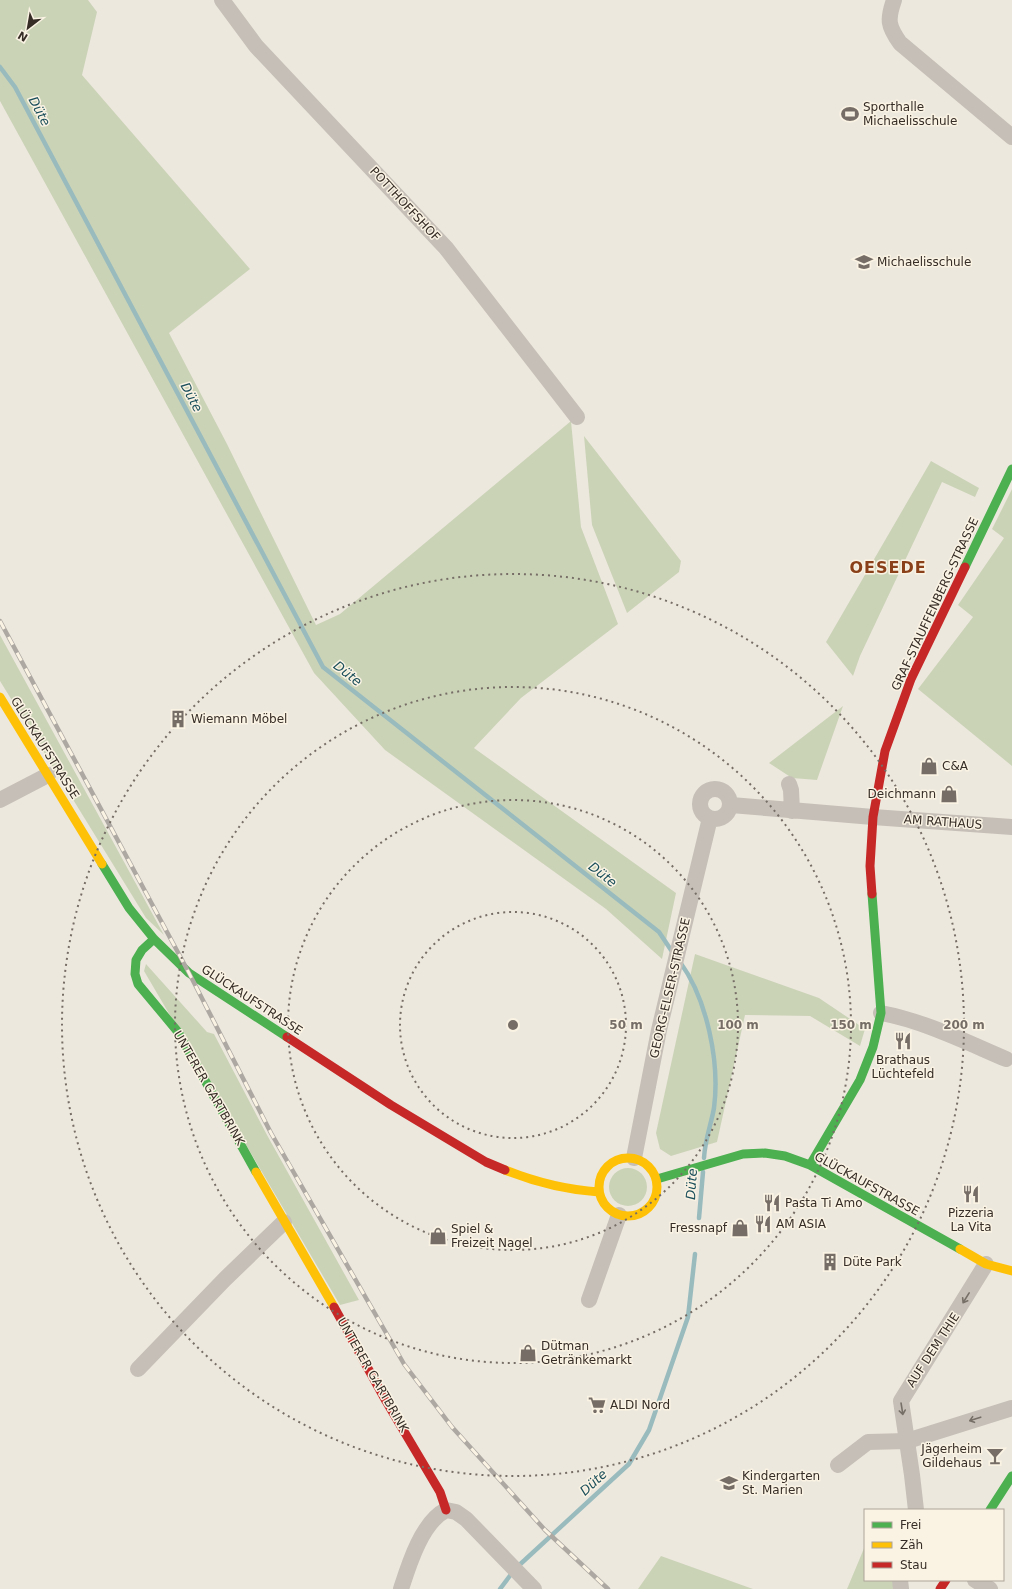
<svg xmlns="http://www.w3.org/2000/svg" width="1012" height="1589" font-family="'DejaVu Sans',sans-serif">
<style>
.green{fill:#cbd3b7}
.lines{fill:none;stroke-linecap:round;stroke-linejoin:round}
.stream{stroke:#99bbbe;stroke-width:4.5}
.street{stroke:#c5bfb7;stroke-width:16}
.fast{stroke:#4caf50;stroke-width:9}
.slow{stroke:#ffc107;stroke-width:9}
.jam{stroke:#c62828;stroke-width:9}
.rail-casing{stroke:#ada8a2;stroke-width:4.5}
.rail{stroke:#faf3e4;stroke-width:3;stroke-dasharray:9;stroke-linecap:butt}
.oneway{stroke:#766f67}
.ring{fill:none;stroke:#766e66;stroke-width:2;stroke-dasharray:2 4}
.labels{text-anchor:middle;stroke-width:3;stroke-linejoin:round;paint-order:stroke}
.poi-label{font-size:12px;fill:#362d26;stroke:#faf3e4;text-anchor:start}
.street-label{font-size:12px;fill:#362d26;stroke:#faf3e4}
.water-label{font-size:13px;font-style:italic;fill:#194e5a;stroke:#faf3e4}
.district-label{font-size:16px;font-weight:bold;letter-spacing:1px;fill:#8a411a;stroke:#faf3e4}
.centre{fill:#766e66;stroke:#faf3e4;stroke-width:2}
.ring-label{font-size:12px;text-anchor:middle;font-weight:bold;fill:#766e66;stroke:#faf3e4;stroke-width:3;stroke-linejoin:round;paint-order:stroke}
</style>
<rect width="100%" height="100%" fill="#ede8de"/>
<path class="green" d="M 0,0 L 88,0 L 97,12 L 82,75 L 250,269 L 169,333 L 227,444 L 316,625 L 340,614 L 571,421 L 581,527 L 618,624 L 521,698 L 474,748 L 676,893 L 662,959 L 606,909 L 385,750 L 314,673 L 0,101 Z
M 584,436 L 681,561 L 679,572 L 627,613 L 592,525 Z
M 931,461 L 979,488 L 975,497 L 942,482 L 860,656 L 853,676 L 826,642 Z
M 1012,489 L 1012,766 L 918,689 L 973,617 L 958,605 L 1004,538 L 992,529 Z
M 0,635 L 164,935 L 146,918 L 0,681 Z
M 843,706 L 817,780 L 792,778 L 769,763 Z
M 695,954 L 819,998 L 865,1029 L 860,1046 L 810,1016 L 745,1015 L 717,1142 L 671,1156 L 660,1149 L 656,1133 Z
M 146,964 L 207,1032 L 214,1034 L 267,1135 L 359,1300 L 340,1305 L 144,971 Z
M609 1187a19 19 0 1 1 38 0a19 19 0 1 1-38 0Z
M 865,1546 L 865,1580 L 895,1580 L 896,1589 L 847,1589 Z
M 661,1556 L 753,1589 L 638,1589 Z"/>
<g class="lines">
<path class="stream" d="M 0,67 L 15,87 L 323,667 L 659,932 L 673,953
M 680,962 C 707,999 720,1062 714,1108 C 711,1125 705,1139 704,1158
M 699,1218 L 703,1172
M 500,1589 L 515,1569 L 629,1464 L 649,1430 L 688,1317 L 695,1254"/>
<path class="street" d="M 222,0 L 256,46 L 446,248 L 577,417
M 894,0 C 887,20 888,26 900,43 L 1012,137
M 789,784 L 791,790 L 792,811
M700 804a15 15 0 1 1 30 0a15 15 0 1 1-30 0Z
M 0,800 L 48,775
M 731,805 L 873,817 L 1012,827
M 881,1013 C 924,1021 966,1042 1006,1059
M 634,1158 L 659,1030 L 710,818
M 589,1300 L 619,1215
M 138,1369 L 225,1279 L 284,1222
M 838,1465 L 868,1442 L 907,1441 L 1012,1408
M 916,1510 L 912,1475 L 901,1401 L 986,1264
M 900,1580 L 901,1589
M 975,1580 L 990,1589
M 401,1589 C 409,1564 422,1522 446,1510 L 456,1512 L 466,1519 L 534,1589"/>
<path class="fast" d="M 965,567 L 1012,469
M 102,864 L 129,908 L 154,939 L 189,973 L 287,1037
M 154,939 L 142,950 L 136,960 L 135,974 L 138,984 L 178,1032 L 256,1172
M 810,1165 L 860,1080 L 873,1047 L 881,1013 L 872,894
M 657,1179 L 743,1154 L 765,1153 L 785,1156 L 810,1165 L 960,1249
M 990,1510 L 1012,1476"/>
<path class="slow" d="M 0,697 L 102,864
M599 1187a29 29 0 1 1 58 0a29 29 0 1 1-58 0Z
M 505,1170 C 535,1182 567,1190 599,1192
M 256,1172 L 334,1307
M 960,1249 L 986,1264 L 1012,1271"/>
<path class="jam" d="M 872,894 L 870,866 L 873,817 L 885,751 L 911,679 L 965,567
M 287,1037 L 391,1105 L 486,1162 L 505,1170
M 334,1307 L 386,1401 L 440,1492 L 446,1510
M 940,1589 L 946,1580"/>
<g class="rail-casing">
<path id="rail" d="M 0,621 L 189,973 L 271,1133 L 404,1364 L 452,1427 L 545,1530 L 608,1589"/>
</g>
<use href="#rail" class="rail"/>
</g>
<defs><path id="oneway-shaft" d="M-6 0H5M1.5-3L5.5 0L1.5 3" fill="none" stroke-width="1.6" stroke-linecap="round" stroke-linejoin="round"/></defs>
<g class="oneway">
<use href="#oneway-shaft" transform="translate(966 1298) rotate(122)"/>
<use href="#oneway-shaft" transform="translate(902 1409) rotate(81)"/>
<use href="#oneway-shaft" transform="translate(975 1419) rotate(162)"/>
</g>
<g class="ring">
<circle cx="513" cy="1025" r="113"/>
<circle cx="513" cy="1025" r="225"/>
<circle cx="513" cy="1025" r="338"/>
<circle cx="513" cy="1025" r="451"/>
</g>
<defs>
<g id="stadium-bare" transform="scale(1.38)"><path d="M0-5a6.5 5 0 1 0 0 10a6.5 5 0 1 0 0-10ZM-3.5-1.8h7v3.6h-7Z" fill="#766e66" stroke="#faf3e4" stroke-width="2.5" paint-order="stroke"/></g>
<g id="school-bare" transform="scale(1.38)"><path d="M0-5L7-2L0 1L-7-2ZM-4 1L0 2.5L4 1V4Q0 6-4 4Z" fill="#766e66" stroke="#faf3e4" stroke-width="2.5" paint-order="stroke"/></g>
<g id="building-bare" transform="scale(1.38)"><path d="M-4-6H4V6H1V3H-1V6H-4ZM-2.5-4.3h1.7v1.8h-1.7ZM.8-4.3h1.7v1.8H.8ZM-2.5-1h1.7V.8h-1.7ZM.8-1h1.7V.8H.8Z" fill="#766e66" stroke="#faf3e4" stroke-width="2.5" paint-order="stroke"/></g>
<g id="shop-bare" transform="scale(1.38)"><path d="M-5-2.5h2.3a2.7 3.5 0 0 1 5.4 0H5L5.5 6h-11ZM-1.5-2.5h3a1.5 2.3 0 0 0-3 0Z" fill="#766e66" stroke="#faf3e4" stroke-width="2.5" paint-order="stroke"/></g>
<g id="restaurant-bare" transform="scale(1.38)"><path d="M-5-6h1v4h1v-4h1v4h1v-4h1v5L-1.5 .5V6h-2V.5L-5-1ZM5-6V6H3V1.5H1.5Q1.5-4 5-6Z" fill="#766e66" stroke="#faf3e4" stroke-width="2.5" paint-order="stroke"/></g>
<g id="supermarket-bare" transform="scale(1.38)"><path d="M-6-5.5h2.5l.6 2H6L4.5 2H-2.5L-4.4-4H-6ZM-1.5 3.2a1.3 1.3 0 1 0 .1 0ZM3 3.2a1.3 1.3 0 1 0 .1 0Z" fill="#766e66" stroke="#faf3e4" stroke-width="2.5" paint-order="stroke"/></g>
<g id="bar-bare" transform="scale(1.38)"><path d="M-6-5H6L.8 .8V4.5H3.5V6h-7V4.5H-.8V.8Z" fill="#766e66" stroke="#faf3e4" stroke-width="2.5" paint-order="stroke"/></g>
</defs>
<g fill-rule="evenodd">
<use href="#stadium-bare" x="850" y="114"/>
<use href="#school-bare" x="864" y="262"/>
<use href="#building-bare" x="178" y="719"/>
<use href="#shop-bare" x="929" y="766"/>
<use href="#shop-bare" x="949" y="794"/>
<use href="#restaurant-bare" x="903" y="1041"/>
<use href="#restaurant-bare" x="971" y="1194"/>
<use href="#restaurant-bare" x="772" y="1203"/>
<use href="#restaurant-bare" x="763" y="1224"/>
<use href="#shop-bare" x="740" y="1228"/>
<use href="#shop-bare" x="438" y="1236"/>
<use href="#building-bare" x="830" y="1262"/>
<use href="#shop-bare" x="528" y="1353"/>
<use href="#supermarket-bare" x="597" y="1405"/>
<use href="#bar-bare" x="995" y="1456"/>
<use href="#school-bare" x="729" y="1483"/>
</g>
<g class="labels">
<g class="poi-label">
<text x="863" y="111">Sporthalle<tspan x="863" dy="14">Michaelisschule</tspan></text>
<text x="877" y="266">Michaelisschule</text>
<text x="191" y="723">Wiemann Möbel</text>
<text x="942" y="770">C&amp;A</text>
<text x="936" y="798" text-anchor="end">Deichmann</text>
<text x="903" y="1064" text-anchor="middle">Brathaus<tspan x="903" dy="14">Lüchtefeld</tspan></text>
<text x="785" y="1207">Pasta Ti Amo</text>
<text x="971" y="1217" text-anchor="middle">Pizzeria<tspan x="971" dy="14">La Vita</tspan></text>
<text x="776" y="1228">AM ASIA</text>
<text x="727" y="1232" text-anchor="end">Fressnapf</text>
<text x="451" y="1233">Spiel &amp;<tspan x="451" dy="14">Freizeit Nagel</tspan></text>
<text x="843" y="1266">Düte Park</text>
<text x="541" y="1350">Dütman<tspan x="541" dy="14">Getränkemarkt</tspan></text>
<text x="610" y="1409">ALDI Nord</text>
<text x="982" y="1453" text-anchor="end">Jägerheim<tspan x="982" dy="14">Gildehaus</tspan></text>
<text x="742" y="1480">Kindergarten<tspan x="742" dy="14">St. Marien</tspan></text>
</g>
<g class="street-label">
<text transform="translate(405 204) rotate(47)" y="4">POTTHOFFSHOF</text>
<text transform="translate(935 604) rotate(-65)" y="4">GRAF-STAUFFENBERG-STRASSE</text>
<text transform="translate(45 748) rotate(58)" y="4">GLÜCKAUFSTRASSE</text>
<text transform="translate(943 822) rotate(4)" y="4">AM RATHAUS</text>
<text transform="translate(670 988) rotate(-77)" y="4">GEORG-ELSER-STRASSE</text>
<text transform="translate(252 1000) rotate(33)" y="4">GLÜCKAUFSTRASSE</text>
<text transform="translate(209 1088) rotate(60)" y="4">UNTERER GARTBRINK</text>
<text transform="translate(867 1184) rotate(29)" y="4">GLÜCKAUFSTRASSE</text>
<text transform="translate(933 1350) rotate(-57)" y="4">AUF DEM THIE</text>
<text transform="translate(373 1375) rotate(60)" y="4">UNTERER GARTBRINK</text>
</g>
<g class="water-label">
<text transform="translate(40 111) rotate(62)" y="5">Düte</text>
<text transform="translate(192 397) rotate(62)" y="5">Düte</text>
<text transform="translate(348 673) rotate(38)" y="5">Düte</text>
<text transform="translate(603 874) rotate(38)" y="5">Düte</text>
<text transform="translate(691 1184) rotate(-86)" y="5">Düte</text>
<text transform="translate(593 1482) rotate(-43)" y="5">Düte</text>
</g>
<g class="district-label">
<text x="888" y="573">OESEDE</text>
</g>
</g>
<circle cx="513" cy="1025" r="6" class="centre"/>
<g class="ring-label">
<text x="626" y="1029">50 m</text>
<text x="738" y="1029">100 m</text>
<text x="851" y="1029">150 m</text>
<text x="964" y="1029">200 m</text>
</g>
<rect x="864" y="1509" width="140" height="72" fill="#faf3e4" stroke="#aca498"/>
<rect x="872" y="1522" width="20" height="6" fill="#4caf50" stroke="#aca498"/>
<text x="900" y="1529" font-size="12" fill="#362d26">Frei</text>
<rect x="872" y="1542" width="20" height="6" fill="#ffc107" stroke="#aca498"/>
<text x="900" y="1549" font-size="12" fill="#362d26">Zäh</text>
<rect x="872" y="1562" width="20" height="6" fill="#c62828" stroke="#aca498"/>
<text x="900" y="1569" font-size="12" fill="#362d26">Stau</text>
<g transform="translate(28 28) rotate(211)" stroke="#faf3e4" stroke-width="3" paint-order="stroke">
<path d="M0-3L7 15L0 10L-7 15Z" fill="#362d26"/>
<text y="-6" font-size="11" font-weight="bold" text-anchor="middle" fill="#362d26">N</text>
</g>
</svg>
